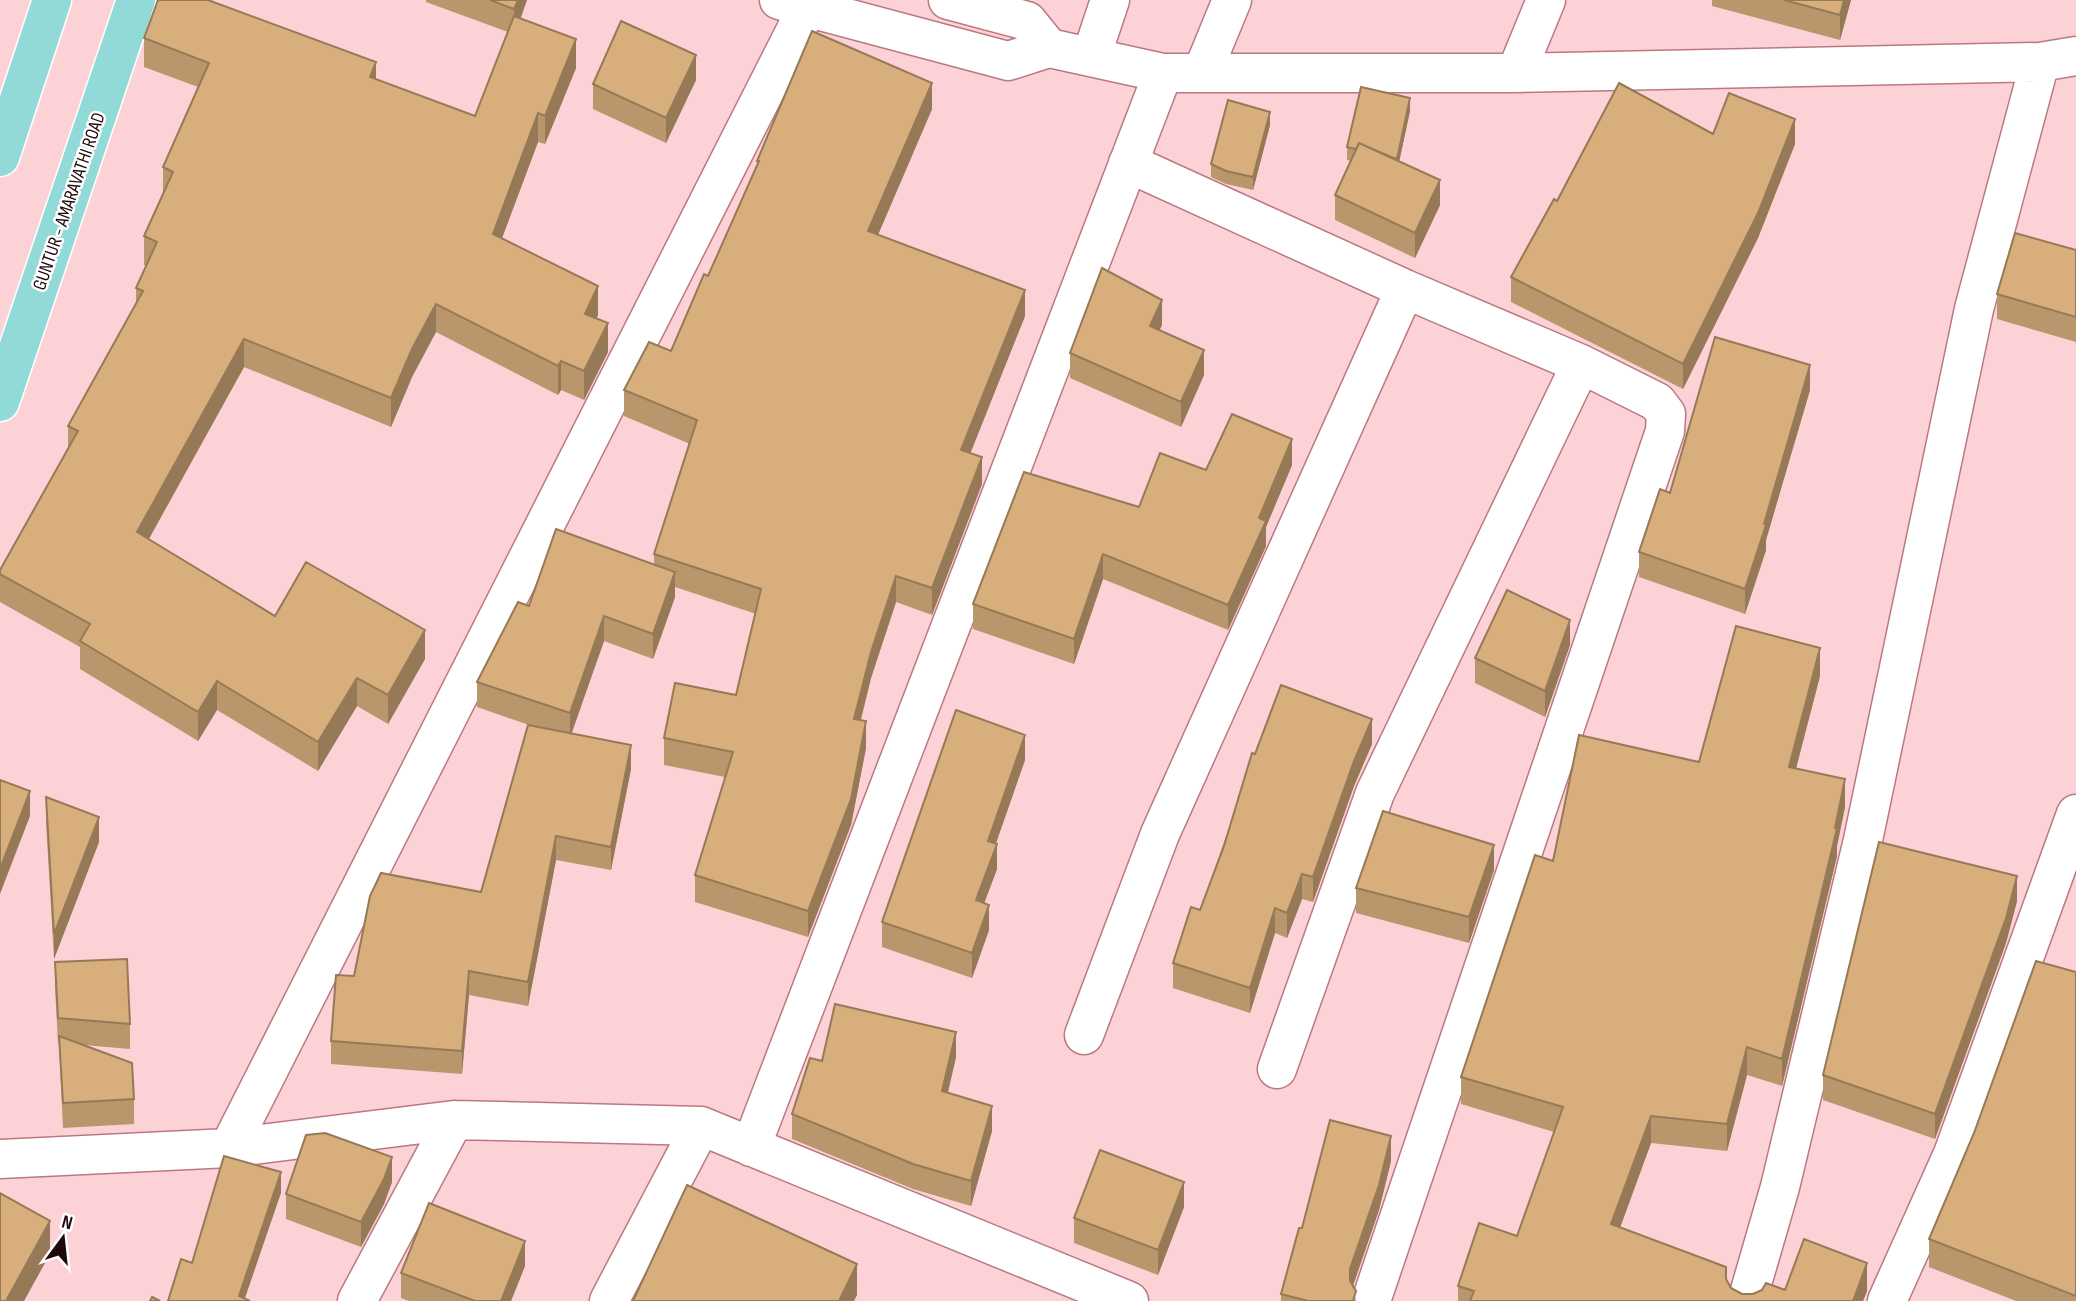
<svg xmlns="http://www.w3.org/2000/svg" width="2076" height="1301" font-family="'Sofia Sans Condensed',sans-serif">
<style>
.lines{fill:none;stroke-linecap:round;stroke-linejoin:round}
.minor-casing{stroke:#ba7981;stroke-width:41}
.major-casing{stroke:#fff;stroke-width:41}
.minor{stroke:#fff;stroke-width:38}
.major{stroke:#91dad7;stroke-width:38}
.wall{fill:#b9966b}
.shaded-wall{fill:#967a57}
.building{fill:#d7ae7c;stroke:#967a57;stroke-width:2}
.labels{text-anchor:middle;stroke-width:5;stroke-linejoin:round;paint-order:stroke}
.street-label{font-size:19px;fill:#1f080c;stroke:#fff}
</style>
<rect width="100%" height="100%" fill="#fdd2d6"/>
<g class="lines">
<g class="minor-casing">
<path id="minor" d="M 779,0 L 1008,61 L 1049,48
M 948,0 L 1027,21 L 1049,48 L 1163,73 L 1516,73 L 2040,62 L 2076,56
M 1091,57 L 1110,0
M 1202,73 L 1232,0
M 1516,73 L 1546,0
M 1128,163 L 1405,289 L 1581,364 L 1657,402 L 1666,414 L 1665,431 L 1371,1301
M 1084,1035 L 1160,834 L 1405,289
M 1277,1069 L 1375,793 L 1581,364
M 751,1147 L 1163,73
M 229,1148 L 807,8
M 0,1159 L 229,1148 L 454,1120 L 701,1126 L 1129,1301
M 357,1301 L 454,1120
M 609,1301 L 701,1126
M 1747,1301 L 1780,1187 L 1863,840 L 1974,309 L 2040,62
M 1887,1301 L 1953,1154 L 2076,814"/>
</g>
<g class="major-casing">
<path id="major" d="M 0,157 L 52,0
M 0,402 L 136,0"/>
</g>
<use href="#minor" class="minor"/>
<use href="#major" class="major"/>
</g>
<path class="wall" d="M 426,0 L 527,0 L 521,18 L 576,68 L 545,144 L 538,142 L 502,238 L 598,315 L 596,319 L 608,352 L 584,400 L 561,390 L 558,395 L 436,332 L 412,377 L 391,427 L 244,367 L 149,539 L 275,616 L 425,659 L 388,724 L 357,706 L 318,771 L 217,710 L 198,741 L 80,669 L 80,647 L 0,602 L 0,570 L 68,449 L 68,426 L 136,304 L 136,288 L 146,266 L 144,265 L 144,236 L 163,194 L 163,167 L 198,87 L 144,67 L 144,38 L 376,79 L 475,116 L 508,32 L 426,2 Z
M 1712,0 L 1851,0 L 1840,40 L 1712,6 Z
M 696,80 L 666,143 L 593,109 L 593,84 Z
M 932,109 L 878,235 L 1025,316 L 970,453 L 982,484 L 932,615 L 896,602 L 871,678 L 861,720 L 866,748 L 851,825 L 808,937 L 695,902 L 695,875 L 725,777 L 664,765 L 664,738 L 736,695 L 756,614 L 675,587 L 675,597 L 653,659 L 604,641 L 571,733 L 631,769 L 611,870 L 556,860 L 528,1006 L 469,995 L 462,1074 L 331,1064 L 331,1041 L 354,976 L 481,892 L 532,726 L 477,707 L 477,682 L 529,606 L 654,564 L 654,554 L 690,444 L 624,416 L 624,390 L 671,351 L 708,276 L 757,166 L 757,161 Z
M 1410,111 L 1399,161 L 1440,205 L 1415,258 L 1335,220 L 1335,195 L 1351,161 L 1347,160 L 1347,147 Z
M 1270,125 L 1253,190 L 1226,184 L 1211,177 L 1211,164 Z
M 1713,134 L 1795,144 L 1758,238 L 1683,389 L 1511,302 L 1511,277 Z
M 2076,250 L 2076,342 L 1997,319 L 1997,294 Z
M 1162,325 L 1159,330 L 1204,375 L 1181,427 L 1070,378 L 1070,353 Z
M 1810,390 L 1766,540 L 1766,550 L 1745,614 L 1639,577 L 1639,552 L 1670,493 Z
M 1292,465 L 1266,527 L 1266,546 L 1228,630 L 1103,579 L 1074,664 L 973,629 L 973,604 L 1139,507 L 1206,470 Z
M 1570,645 L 1545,717 L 1475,683 L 1475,658 Z
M 1820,676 L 1796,769 L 1845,807 L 1837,846 L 1837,856 L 1782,1086 L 1747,1075 L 1727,1151 L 1651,1143 L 1620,1228 L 1726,1279 L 1731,1288 L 1742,1294 L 1753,1294 L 1785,1290 L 1867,1291 L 1863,1301 L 1458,1301 L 1458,1286 L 1517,1236 L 1554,1132 L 1461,1104 L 1461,1077 L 1553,861 L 1699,762 Z
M 1372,744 L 1354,786 L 1313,902 L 1302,899 L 1287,938 L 1275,933 L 1250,1013 L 1173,988 L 1173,963 L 1200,910 L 1255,754 Z
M 1025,760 L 996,843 L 997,869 L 984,903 L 989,930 L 972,978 L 882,947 L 882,922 Z
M 46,797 L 99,842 L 54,959 L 46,822 Z
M 1494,870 L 1469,943 L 1356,913 L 1356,888 Z
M 2017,901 L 2006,943 L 1935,1139 L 1823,1100 L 1823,1075 Z
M 55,962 L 130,1024 L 130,1049 L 83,1045 L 134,1099 L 134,1124 L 63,1128 L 59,1043 L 58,1043 L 55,987 Z
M 2076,972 L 2076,1301 L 2016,1301 L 1929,1267 L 1929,1239 Z
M 956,1057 L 948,1093 L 992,1131 L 971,1206 L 913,1189 L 792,1139 L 792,1114 L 822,1061 Z
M 1391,1161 L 1379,1210 L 1353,1286 L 1356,1301 L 1281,1301 L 1281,1294 L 1302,1228 Z
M 392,1182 L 384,1204 L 361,1247 L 286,1219 L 286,1194 Z
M 1184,1207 L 1158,1275 L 1074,1243 L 1074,1218 Z
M 525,1266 L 511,1301 L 409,1301 L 401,1298 L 401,1273 Z"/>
<path class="shaded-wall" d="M 518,0 L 527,0 L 514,34 L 514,9 Z
M 1844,0 L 1851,0 L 1840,40 L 1840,15 Z
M 576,39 L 576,68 L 545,144 L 545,116 Z
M 696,55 L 696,80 L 666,143 L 666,118 Z
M 376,62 L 376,91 L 370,77 Z
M 932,83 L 932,109 L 868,258 L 868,231 Z
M 1410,98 L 1410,111 L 1397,172 L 1397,159 Z
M 1270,112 L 1270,125 L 1253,190 L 1253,177 Z
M 538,113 L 538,142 L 493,262 L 493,234 Z
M 1795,119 L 1795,144 L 1758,238 L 1683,389 L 1683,364 Z
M 1440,180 L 1440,205 L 1415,258 L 1415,233 Z
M 598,286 L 598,315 L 585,342 L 585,314 Z
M 1025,290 L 1025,316 L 961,477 L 961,450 Z
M 1162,300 L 1162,325 L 1150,351 L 1150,326 Z
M 436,304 L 436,332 L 412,377 L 391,427 L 391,398 L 412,349 Z
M 608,323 L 608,352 L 584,400 L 584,371 Z
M 244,339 L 244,367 L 137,560 L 137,532 Z
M 1204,350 L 1204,375 L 1181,427 L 1181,402 Z
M 561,361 L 561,390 L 558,395 L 558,366 Z
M 1810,365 L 1810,390 L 1766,540 L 1766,550 L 1745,614 L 1745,589 Z
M 1292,439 L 1292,465 L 1266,527 L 1266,546 L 1228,630 L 1228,605 L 1259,518 Z
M 982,457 L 982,484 L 932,615 L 932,588 Z
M 1103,554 L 1103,579 L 1074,664 L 1074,639 Z
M 675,572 L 675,597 L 653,659 L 653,634 Z
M 896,576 L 896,602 L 871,678 L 854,746 L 854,719 L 871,652 Z
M 604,616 L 604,641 L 570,738 L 570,713 Z
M 1570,620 L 1570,645 L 1545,717 L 1545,691 Z
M 425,630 L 425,659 L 388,724 L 388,695 Z
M 1820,648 L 1820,676 L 1789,795 L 1789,767 Z
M 357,678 L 357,706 L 318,771 L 318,742 Z
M 217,681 L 217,710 L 198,741 L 198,712 Z
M 1372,719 L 1372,744 L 1354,786 L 1313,902 L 1313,877 L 1354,761 Z
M 866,721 L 866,748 L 851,825 L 808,937 L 808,911 Z
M 1025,735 L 1025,760 L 988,866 L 988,841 Z
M 631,745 L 631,769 L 611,870 L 611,847 Z
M 1845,779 L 1845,807 L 1837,846 L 1837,856 L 1782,1086 L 1782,1059 Z
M 30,791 L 30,816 L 0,894 L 0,869 Z
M 99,817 L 99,842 L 54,959 L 54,934 Z
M 556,836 L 556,860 L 528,1006 L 528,982 Z
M 997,844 L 997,869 L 976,925 L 976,900 Z
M 1494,845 L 1494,870 L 1469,943 L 1469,917 Z
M 1302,874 L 1302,899 L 1287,938 L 1287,913 Z
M 2017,876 L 2017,901 L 2006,943 L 1935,1139 L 1935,1114 Z
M 989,905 L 989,930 L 972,978 L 972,953 Z
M 1275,908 L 1275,933 L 1250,1013 L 1250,988 Z
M 469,971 L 469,995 L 462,1074 L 462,1051 Z
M 956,1032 L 956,1057 L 942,1116 L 942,1091 Z
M 1747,1047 L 1747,1075 L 1727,1151 L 1727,1124 Z
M 992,1106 L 992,1131 L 971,1206 L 971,1181 Z
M 1651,1116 L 1651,1143 L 1611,1252 L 1611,1224 Z
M 1391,1136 L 1391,1161 L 1379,1210 L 1350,1294 L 1350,1269 Z
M 392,1157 L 392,1182 L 384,1204 L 361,1247 L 361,1222 Z
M 281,1172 L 281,1193 L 244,1301 L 239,1296 Z
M 1184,1182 L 1184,1207 L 1158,1275 L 1158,1250 Z
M 50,1221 L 50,1254 L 24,1301 L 6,1301 Z
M 525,1241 L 525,1266 L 511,1301 L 501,1301 Z
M 1867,1263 L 1867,1291 L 1863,1301 L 1853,1301 Z
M 857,1264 L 857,1295 L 854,1301 L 839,1301 Z"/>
<path class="building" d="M 158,0 L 208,0 L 376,62 L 370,77 L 475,116 L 514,16 L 576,39 L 545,116 L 538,113 L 493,234 L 598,286 L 585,314 L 608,323 L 584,371 L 561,361 L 558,366 L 436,304 L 412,349 L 391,398 L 244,339 L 137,532 L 275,616 L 306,562 L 425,630 L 388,695 L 357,678 L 318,742 L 217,681 L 198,712 L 80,641 L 90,624 L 0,574 L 0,570 L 78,431 L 68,426 L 143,291 L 136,288 L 157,242 L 144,236 L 173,172 L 163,167 L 209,63 L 144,38 Z
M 490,0 L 518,0 L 514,9 Z
M 1784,0 L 1844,0 L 1840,15 Z
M 621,21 L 696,55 L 666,118 L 593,84 Z
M 812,31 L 932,83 L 868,231 L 1025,290 L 961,450 L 982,457 L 932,588 L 896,576 L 871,652 L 854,719 L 866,721 L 851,799 L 808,911 L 695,875 L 733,752 L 664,738 L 675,683 L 736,695 L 761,589 L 654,554 L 697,420 L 624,390 L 649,342 L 671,351 L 704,274 L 708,276 L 759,161 L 757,161 Z
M 1619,83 L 1713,134 L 1729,93 L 1795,119 L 1758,213 L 1683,364 L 1511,277 L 1554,199 L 1557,201 Z
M 1361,87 L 1410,98 L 1397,159 L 1391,157 L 1359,143 L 1356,149 L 1347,147 Z
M 1228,100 L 1270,112 L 1253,177 L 1226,171 L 1211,164 Z
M 1359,143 L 1440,180 L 1415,233 L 1335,195 Z
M 2015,233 L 2076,250 L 2076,317 L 1997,294 Z
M 1102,268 L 1162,300 L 1150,326 L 1204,350 L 1181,402 L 1070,353 Z
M 1715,337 L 1810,365 L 1764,524 L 1766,525 L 1745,589 L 1639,552 L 1660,489 L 1670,493 Z
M 1232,414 L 1292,439 L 1259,518 L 1266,521 L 1228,605 L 1103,554 L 1074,639 L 973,604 L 1024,472 L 1139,507 L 1160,453 L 1206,470 Z
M 556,529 L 675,572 L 653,634 L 604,616 L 570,713 L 477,682 L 518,602 L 529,606 Z
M 1507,590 L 1570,620 L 1545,691 L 1475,658 Z
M 1736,626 L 1820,648 L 1789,767 L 1845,779 L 1835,828 L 1837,828 L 1782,1059 L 1747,1047 L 1727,1124 L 1651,1116 L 1611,1224 L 1726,1267 L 1726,1279 L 1731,1288 L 1742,1294 L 1753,1294 L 1762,1290 L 1766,1283 L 1785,1290 L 1804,1239 L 1867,1263 L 1853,1301 L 1470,1301 L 1474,1291 L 1458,1286 L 1479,1223 L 1517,1236 L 1563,1107 L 1461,1077 L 1535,855 L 1553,861 L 1579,735 L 1699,762 Z
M 1281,685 L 1372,719 L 1354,761 L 1313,877 L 1302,874 L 1287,913 L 1275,908 L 1250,988 L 1173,963 L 1191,907 L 1200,910 L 1224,846 L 1252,753 L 1255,754 Z
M 956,710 L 1025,735 L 988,841 L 997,844 L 976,900 L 989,905 L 972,953 L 882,922 Z
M 528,725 L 631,745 L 611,847 L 556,836 L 528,982 L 469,971 L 462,1051 L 331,1041 L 336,975 L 354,976 L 370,896 L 381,873 L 481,892 Z
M 0,780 L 30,791 L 0,869 Z
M 46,797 L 99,817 L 54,934 Z
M 1383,811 L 1494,845 L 1469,917 L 1356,888 Z
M 1879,842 L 2017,876 L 2006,918 L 1935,1114 L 1823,1075 Z
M 127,959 L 130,1024 L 58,1018 L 55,962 Z
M 2036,961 L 2076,972 L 2076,1296 L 1929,1239 L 1974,1133 Z
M 835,1004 L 956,1032 L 942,1091 L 992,1106 L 971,1181 L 913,1164 L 792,1114 L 810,1058 L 822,1061 Z
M 59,1036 L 132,1063 L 134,1099 L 63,1103 Z
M 1330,1120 L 1391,1136 L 1379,1185 L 1350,1269 L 1350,1281 L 1356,1291 L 1353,1301 L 1308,1301 L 1281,1294 L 1299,1228 L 1302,1228 Z
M 325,1133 L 392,1157 L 384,1179 L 361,1222 L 286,1194 L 306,1135 Z
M 1100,1150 L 1184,1182 L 1158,1250 L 1074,1218 Z
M 224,1156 L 281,1172 L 239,1296 L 250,1301 L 168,1301 L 181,1259 L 192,1263 Z
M 687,1185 L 857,1264 L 839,1301 L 633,1301 Z
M 0,1193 L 50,1221 L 6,1301 L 0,1301 Z
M 429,1203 L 525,1241 L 501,1301 L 475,1301 L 401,1273 Z
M 152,1297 L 160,1301 L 150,1301 Z"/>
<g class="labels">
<g class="street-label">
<text transform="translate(68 201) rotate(-71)" y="7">GUNTUR - AMARAVATHI ROAD</text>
</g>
</g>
<g transform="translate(63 1238) rotate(15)" stroke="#ffffff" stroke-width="5" paint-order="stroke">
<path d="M0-5L12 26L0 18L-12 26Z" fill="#1f080c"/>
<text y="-10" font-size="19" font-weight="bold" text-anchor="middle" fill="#1f080c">N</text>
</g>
</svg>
